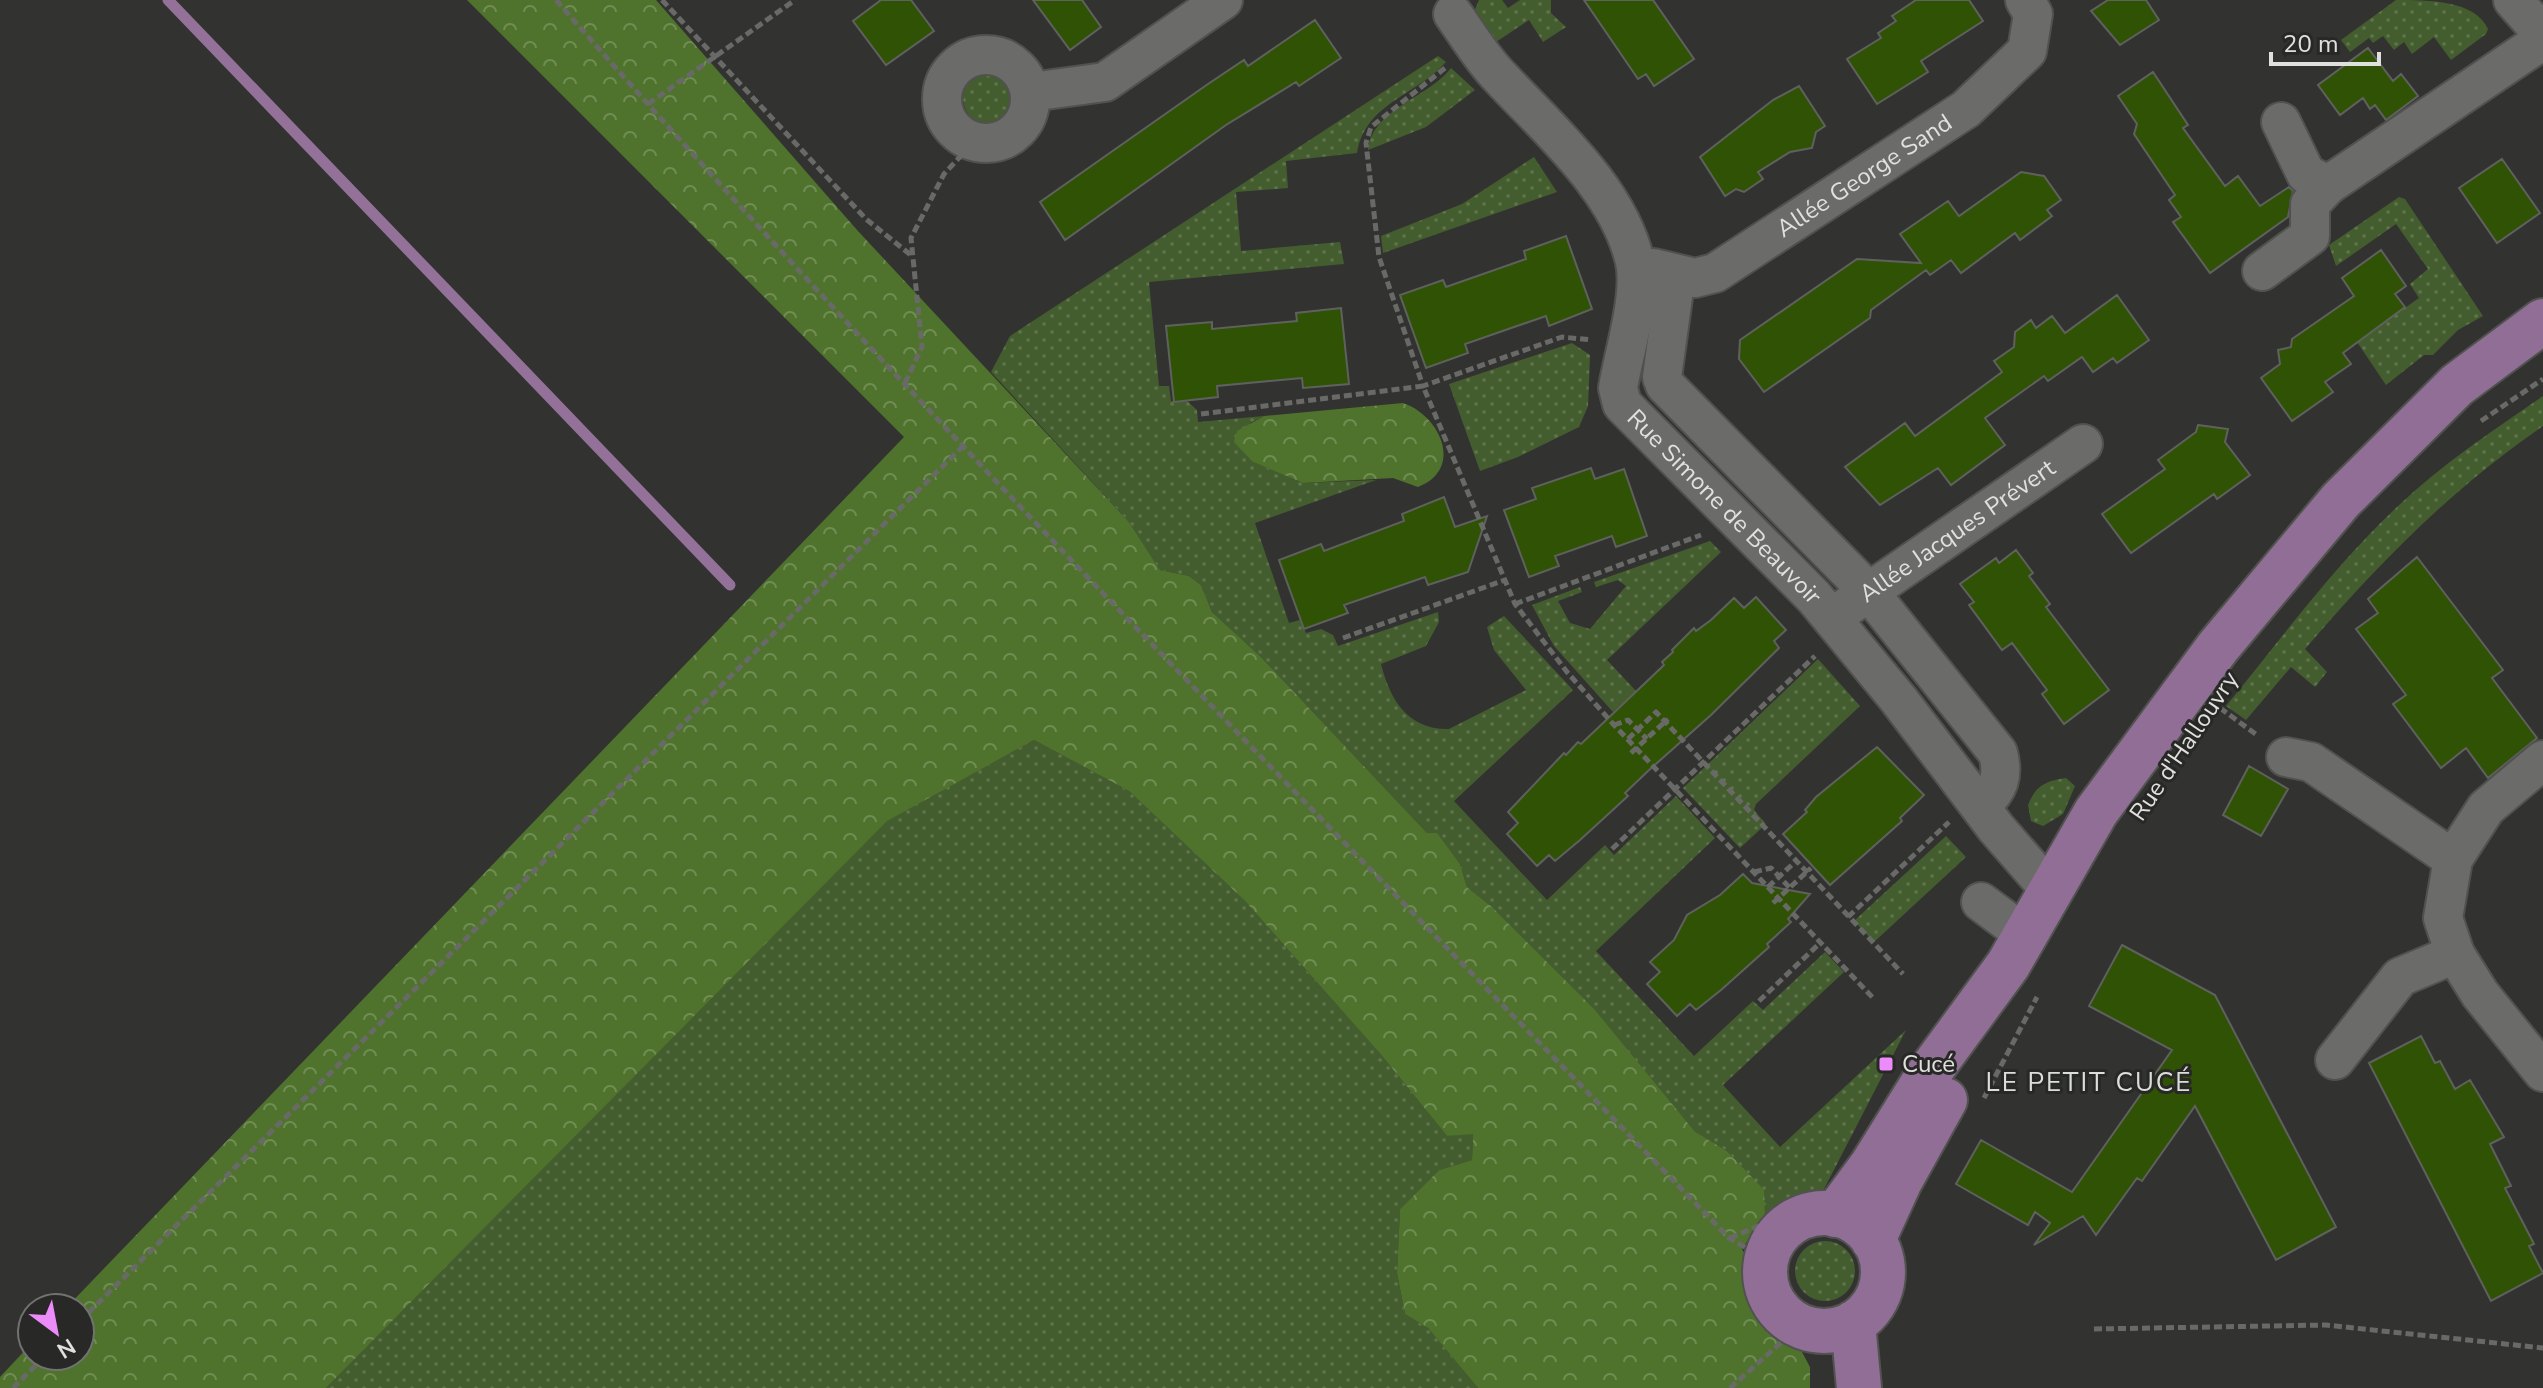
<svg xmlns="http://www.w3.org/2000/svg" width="2543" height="1388" font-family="'Nunito Sans',sans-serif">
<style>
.grass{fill:url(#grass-dots)}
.forest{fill:url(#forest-crowns)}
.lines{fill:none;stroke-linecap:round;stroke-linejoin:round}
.stream{stroke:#947199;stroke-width:11}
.building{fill:#305204;stroke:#5f615e;stroke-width:2}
.minor-casing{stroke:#515250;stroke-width:42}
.major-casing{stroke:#515250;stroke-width:48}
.path{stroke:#696a68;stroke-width:5;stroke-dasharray:8 4;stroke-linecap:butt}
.minor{stroke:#6b6c69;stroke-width:38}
.major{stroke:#916e95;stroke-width:44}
.path-bridge{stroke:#696a68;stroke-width:5;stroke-dasharray:8 4;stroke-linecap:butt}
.poi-dot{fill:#ec8cfa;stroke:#282927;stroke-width:3}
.labels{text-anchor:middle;stroke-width:6;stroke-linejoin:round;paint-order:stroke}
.street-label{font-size:24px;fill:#e0e0df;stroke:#282927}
.poi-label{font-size:24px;fill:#e0e0df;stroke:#282927;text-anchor:start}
.neighbourhood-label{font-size:26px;letter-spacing:2px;fill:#dcdedb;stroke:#282927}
</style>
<defs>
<pattern id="grass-dots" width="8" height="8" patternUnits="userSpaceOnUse" patternTransform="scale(2)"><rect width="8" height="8" fill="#445d2e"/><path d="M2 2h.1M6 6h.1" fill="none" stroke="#5f744c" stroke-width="1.8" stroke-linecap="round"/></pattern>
<pattern id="forest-crowns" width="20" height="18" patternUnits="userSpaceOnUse" patternTransform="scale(2)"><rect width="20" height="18" fill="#4f732c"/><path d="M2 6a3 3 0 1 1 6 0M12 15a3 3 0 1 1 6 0" fill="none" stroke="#708d54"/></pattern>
</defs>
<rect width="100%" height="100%" fill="#323331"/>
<path class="grass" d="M 1479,0 L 1502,0 L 1508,8 L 1520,0 L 1551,0 L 1551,13 L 1566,27 L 1543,42 L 1529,20 L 1490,46 L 1474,12 Z
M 2396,0 C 2428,0 2475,0 2488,29 L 2486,34 L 2451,60 L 2434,37 L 2412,54 L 2404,42 L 2394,50 L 2383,36 L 2373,43 L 2369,38 L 2350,52 L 2341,40 Z
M 1438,56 L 1446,62 C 1416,96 1365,103 1357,153 L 1286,161 L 1288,188 L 1236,192 L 1241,251 L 1340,242 L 1344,264 L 1149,282 L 1159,386 L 1169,386 L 1171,401 L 1187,401 L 1197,410 L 1198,422 L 1264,416 L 1250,423 L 1253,462 L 1303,483 L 1376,480 L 1255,523 L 1289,623 L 1300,620 L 1306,633 L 1321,629 L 1333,635 L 1338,646 L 1438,612 L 1439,622 L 1426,646 L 1381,664 C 1390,700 1408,730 1449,729 L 1526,690 L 1494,650 L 1487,627 L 1504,616 L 1573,690 L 1454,801 L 1547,900 L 1605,845 L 1614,855 L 1676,796 L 1715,838 L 1596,951 L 1694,1056 L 1753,1001 L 1763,1010 L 1825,952 L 1844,972 L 1723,1085 L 1780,1147 L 1906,1030 L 1823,1191 L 1779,1212 L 1765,1214 L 1763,1190 L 1727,1151 L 1695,1133 L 1593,1009 L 1492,907 L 1467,887 L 1460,864 L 1437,834 L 1427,833 L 1261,657 L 1212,612 L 1201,585 L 1189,576 L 1160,570 L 1129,522 L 991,372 L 1010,336 Z
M 1451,68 L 1475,90 L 1426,127 L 1368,150 C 1372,109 1428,98 1451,68 Z
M963 98a26 26 0 1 1 52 0a26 26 0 1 1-52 0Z
M 1534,157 L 1557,192 L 1383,253 L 1381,236 L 1462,204 Z
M 2399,197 L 2405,199 L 2483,316 L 2458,330 L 2433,355 L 2424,355 L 2386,385 L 2353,336 L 2378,327 L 2419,298 L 2410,284 L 2428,269 L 2396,224 L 2336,266 L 2329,245 Z
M 1572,343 L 1590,355 L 1588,406 L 1579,427 L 1518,457 L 1480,471 L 1449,384 Z
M 2543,396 L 2543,426 C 2449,491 2379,563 2305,649 L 2327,672 L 2315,687 L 2291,667 L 2246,720 L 2226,706 C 2281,639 2334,566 2397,507 C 2442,464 2492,431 2543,396 Z
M 1710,541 L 1721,552 L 1607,660 L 1636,691 L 1613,712 L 1554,646 L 1532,605 L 1580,587 L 1582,592 L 1558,601 L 1570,623 L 1590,629 L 1626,586 L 1618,580 L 1596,587 L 1594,582 Z
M 1818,659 L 1860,706 L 1756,804 L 1754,810 L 1766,824 L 1740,848 L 1683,788 Z
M 1034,740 L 1129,791 L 1245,901 L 1383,1057 L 1447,1136 L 1473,1133 L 1472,1160 L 1439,1170 L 1400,1209 L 1397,1273 L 1405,1314 L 1428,1328 L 1478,1388 L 326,1388 L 887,820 Z
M 2066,778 L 2075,786 L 2063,814 L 2043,826 L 2031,821 L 2028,805 C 2036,785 2046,781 2066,778 Z
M 1946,836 L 1966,857 L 1874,942 L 1854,921 Z
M1795 1271a30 30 0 1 1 60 0a30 30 0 1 1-60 0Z"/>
<path class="forest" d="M 467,0 L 656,0 L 857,230 L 1129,522 L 1160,570 L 1189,576 L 1201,585 L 1212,612 L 1261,657 L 1427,833 L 1437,833 L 1460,864 L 1467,887 L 1492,907 L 1594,1009 L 1695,1132 L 1727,1151 L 1764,1190 L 1765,1214 L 1742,1249 L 1775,1316 L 1789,1328 L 1810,1367 L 1810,1388 L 1478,1388 L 1428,1328 L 1405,1314 L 1397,1273 L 1400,1209 L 1439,1170 L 1472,1160 L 1473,1134 L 1447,1136 L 1383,1057 L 1245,901 L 1129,791 L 1034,740 L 887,821 L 326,1388 L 0,1388 L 0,1377 L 32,1343 L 32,1356 L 80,1356 L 80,1308 L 66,1308 L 904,437 Z
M 1403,403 C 1441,416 1464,469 1418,487 L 1393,478 L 1303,483 L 1253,462 L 1234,442 L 1237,431 L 1264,416 Z"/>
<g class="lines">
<path class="stream" d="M 168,0 L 730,585"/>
</g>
<path class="building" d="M 881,0 L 911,0 L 934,31 L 886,65 L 853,21 Z
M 1033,0 L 1082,0 L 1101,27 L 1070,50 Z
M 1584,0 L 1653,0 L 1694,59 L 1654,86 L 1646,74 L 1638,79 Z
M 1916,0 L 1969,0 L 1983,21 L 1921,61 L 1928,72 L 1877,104 L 1847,59 L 1881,38 L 1878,33 L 1896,21 L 1892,16 Z
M 2108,0 L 2146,0 L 2159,20 L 2120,45 L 2091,11 Z
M 1315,20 L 1341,58 L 1299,86 L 1296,82 L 1226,125 L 1065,240 L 1040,202 L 1208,84 L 1244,60 L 1248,66 Z
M 2368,48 L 2393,81 L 2401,74 L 2418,96 L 2386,120 L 2375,105 L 2370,109 L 2363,98 L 2340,115 L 2318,85 Z
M 2153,72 L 2188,125 L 2183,128 L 2225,186 L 2238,176 L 2260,206 L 2289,187 L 2293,191 L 2288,217 L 2210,273 L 2173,222 L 2181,217 L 2169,200 L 2175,195 L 2134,134 L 2137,124 L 2118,96 Z
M 1799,86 L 1825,126 L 1816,132 L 1812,148 L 1790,152 L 1758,172 L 1763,179 L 1744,192 L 1736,189 L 1725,196 L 1700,157 L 1773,100 Z
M 2502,159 L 2540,213 L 2497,243 L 2459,188 Z
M 2021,172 L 2044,176 L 2061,200 L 2047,210 L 2052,216 L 2020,240 L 2015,233 L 1961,273 L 1951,260 L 1930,275 L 1926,270 L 1871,310 L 1870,318 L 1764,392 L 1739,359 L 1740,340 L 1857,259 L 1921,263 L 1900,234 L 1948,201 L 1959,216 Z
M 1566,236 L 1592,309 L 1549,326 L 1546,316 L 1465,344 L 1468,353 L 1426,368 L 1400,295 L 1443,280 L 1446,287 L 1526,259 L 1524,251 Z
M 2381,250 L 2406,286 L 2395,294 L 2405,307 L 2343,353 L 2351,364 L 2325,382 L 2333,392 L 2292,421 L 2261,378 L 2280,364 L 2278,350 L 2291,347 L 2292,339 L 2354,296 L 2342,278 Z
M 2117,295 L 2149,340 L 2117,363 L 2113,358 L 2093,372 L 2082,357 L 2048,381 L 2044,376 L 1985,418 L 2005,445 L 1951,485 L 1938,468 L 1880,505 L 1845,467 L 1905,423 L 1915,436 L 2002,372 L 1994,361 L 2014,347 L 2015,332 L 2031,320 L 2036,328 L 2052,316 L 2065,333 Z
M 1341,308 L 1349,384 L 1303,388 L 1302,378 L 1217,386 L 1218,397 L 1174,402 L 1166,326 L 1212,322 L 1212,329 L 1297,321 L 1296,313 Z
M 2198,425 L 2228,429 L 2225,442 L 2250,475 L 2217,499 L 2214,494 L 2131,553 L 2102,514 L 2165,469 L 2158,460 L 2196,432 Z
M 1591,468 L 1595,479 L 1624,469 L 1647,536 L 1616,547 L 1612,536 L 1555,556 L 1559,566 L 1529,577 L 1504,510 L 1536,499 L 1532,488 Z
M 1444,497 L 1455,527 L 1487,516 L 1468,572 L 1428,585 L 1425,577 L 1344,605 L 1348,613 L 1304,629 L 1279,560 L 1321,544 L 1324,551 L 1404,521 L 1402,514 Z
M 2016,550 L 2033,573 L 2029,576 L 2050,604 L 2046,607 L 2109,690 L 2064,724 L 2042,694 L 2047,690 L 2012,643 L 2002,650 L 1969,605 L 1974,602 L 1960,584 L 1996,558 L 1999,563 Z
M 2417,557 L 2503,670 L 2492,678 L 2537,738 L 2488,778 L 2466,748 L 2441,768 L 2393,704 L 2406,695 L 2356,629 L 2378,613 L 2368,599 Z
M 1756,597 L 1786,630 L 1774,641 L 1779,648 L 1711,715 L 1648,771 L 1625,793 L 1628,796 L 1580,840 L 1555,861 L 1549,855 L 1537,866 L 1507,834 L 1518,823 L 1508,812 L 1564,753 L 1566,755 L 1578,742 L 1581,744 L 1664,665 L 1662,662 L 1673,652 L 1672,650 L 1694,628 L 1696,631 L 1711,620 L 1734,598 L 1744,608 Z
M 1877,747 L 1924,795 L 1900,818 L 1902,821 L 1830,885 L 1783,834 L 1807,812 L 1805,810 L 1816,797 Z
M 2249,766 L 2288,789 L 2261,836 L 2223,815 Z
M 1743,874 L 1752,883 L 1810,894 L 1788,919 L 1791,922 L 1767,944 L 1769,947 L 1721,990 L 1696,1010 L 1690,1004 L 1677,1016 L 1647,984 L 1660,972 L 1650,962 L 1674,940 L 1687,915 L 1720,895 Z
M 2122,945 L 2215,995 L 2336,1227 L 2276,1260 L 2195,1106 L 2142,1181 L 2137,1178 L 2096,1235 L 2083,1216 L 2034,1245 L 2050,1223 L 2035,1212 L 2028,1225 L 1956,1184 L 1981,1140 L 2072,1192 L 2172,1050 L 2089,1006 Z
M 2421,1036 L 2435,1063 L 2440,1061 L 2455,1089 L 2470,1080 L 2504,1137 L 2490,1144 L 2511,1186 L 2505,1188 L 2534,1244 L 2529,1246 L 2543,1273 L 2491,1301 L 2369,1063 Z"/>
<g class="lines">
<g class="minor-casing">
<g id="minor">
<path d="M 2513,0 L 2543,34"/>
<path id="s1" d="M 1453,14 C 1468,35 1482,59 1500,77 C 1548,129 1619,189 1635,262 C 1642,296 1624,352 1618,388 L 1622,404 L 1814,597 L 1899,700 L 1996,828 L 2050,890"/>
<circle cx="986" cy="99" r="44"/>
<path d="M 1031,92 L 1105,82 L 1223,0"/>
<path d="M 2281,122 L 2306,174 L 2328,185 L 2543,40"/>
<path id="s2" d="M 1653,268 L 1695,278 L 1715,273 L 1966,109 L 2027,51 L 2033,14 L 2025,0"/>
<path d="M 2262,271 L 2310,236 L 2310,204 L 2328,185"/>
<path d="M 1676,275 L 1662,377 L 1665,385 L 1869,592 L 1998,753 C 2004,776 1999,790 1981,805"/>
<path id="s3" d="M 1847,607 L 2083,444"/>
<path d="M 2286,757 L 2311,762 L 2453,859"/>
<path d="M 2543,760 L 2486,808 L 2453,859 L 2443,918 L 2455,954 L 2480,994 L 2543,1072"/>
<path d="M 1981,902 L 2016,928 L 2033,922"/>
<path d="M 2335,1060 L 2400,977 L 2455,954"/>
</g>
</g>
<g class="major-casing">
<path id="major" d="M1765 1272a59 59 0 1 1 118 0a59 59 0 1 1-118 0Z
M 1835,1215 L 1872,1165 L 1931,1070 L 2008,965 L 2096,812 L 2218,647 L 2341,500 L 2457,385 L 2543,321
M 1873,1240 L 1900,1181 L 1945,1100
M 1853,1323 L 1859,1388"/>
</g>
<path class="path" d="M 556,0 C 930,428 1334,829 1729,1238 L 1766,1259
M 662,0 L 866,219 L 912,256
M 1445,68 L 1371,127 L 1366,143 L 1379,257 L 1423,386 L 1562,337 L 1592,340
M 648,104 L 795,0
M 905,383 L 922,347 L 911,238 L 944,174 L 974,142
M 1201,414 L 1423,386 L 1515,604 L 1567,672 L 1614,725 L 1875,1000
M 2481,421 L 2543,379
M 1515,604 L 1701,535
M 1343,638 L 1505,580
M 2220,708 L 2257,735
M 1614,725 L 1628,720 L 1647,739
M 1628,739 L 1656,712 L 1903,974
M 1612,849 L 1815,656
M 1754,872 L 1771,868 L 1790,888
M 1768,887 L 1795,862
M 1848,917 L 1949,822
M 1759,1001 L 1821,942
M 1984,1098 L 2037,997
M 1730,1238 L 1798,1209
M 1881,1286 L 1893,1277
M 80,1321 L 964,445
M 2094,1329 L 2326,1325 L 2543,1348
M 13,1388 L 45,1356
M 1730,1388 L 1785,1339 L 1795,1324"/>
<use href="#minor" class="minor"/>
<use href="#major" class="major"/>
<path class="path-bridge" d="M 1631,753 L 1668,719
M 1773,903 L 1811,868"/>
</g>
<rect class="poi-dot" x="1878" y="1056" width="16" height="16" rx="4"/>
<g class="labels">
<g class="street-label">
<text dy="8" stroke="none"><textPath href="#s2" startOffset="242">Allée George Sand</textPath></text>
<text dy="8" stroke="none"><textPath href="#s1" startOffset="600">Rue Simone de Beauvoir</textPath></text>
<text dy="8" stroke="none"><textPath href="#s3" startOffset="134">Allée Jacques Prévert</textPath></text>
<text transform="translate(2184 746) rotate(-56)" y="8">Rue d'Hallouvry</text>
</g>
<g class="poi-label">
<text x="1902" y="1072">Cucé</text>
</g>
<g class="neighbourhood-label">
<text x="2089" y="1091">LE PETIT CUCÉ</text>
</g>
</g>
<g transform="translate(56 1332) rotate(148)"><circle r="38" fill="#282927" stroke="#727271" stroke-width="2"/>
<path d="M0-6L14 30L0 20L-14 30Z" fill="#ec8cfa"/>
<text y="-12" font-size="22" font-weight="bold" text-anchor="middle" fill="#e0e0df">N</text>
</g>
<path d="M2271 52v12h108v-12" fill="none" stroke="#e0e0df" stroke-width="4"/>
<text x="2283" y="52" font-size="24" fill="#e0e0df" stroke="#282927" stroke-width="6" paint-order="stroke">20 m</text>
</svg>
